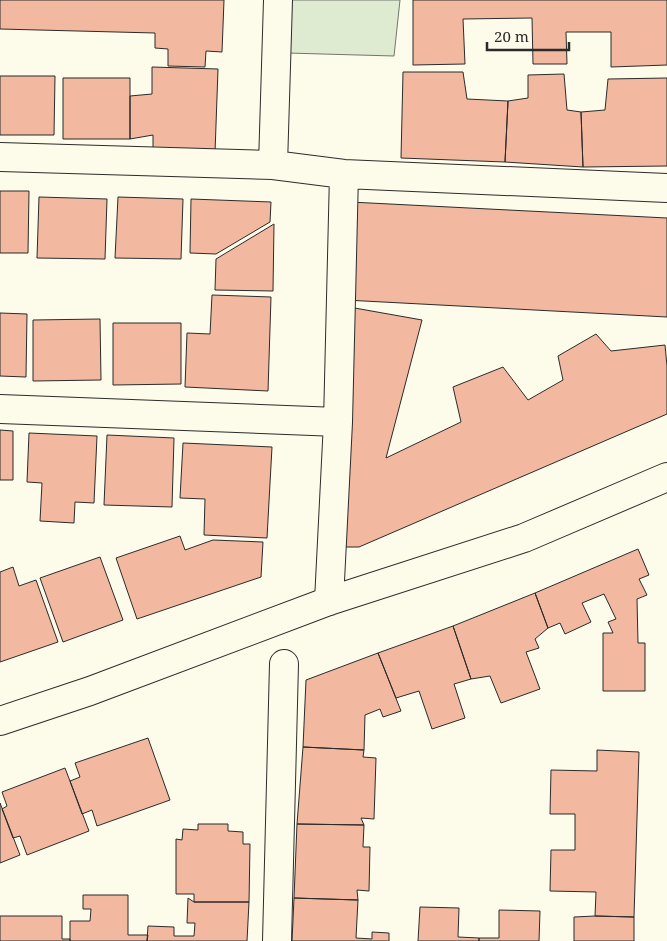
<svg xmlns="http://www.w3.org/2000/svg" width="667" height="941" font-family="'Noto Serif',serif">
<style>
.green{fill:#deebd1;stroke:#74746e}
.building{fill:#f2b8a0;stroke:#2b2b2b}
.lines{fill:none;stroke-linecap:round;stroke-linejoin:round}
.minor-casing{stroke:#2b2b2b;stroke-width:30}
.minor{stroke:#fdfbea;stroke-width:28}
</style>
<rect width="100%" height="100%" fill="#fdfbea"/>
<path class="green" d="M 291,0 L 400,0 L 394,56 L 287,53 Z"/>
<path class="building" d="M 0,0 L 224,0 L 222,52 L 206,51 L 205,67 L 168,66 L 168,49 L 155,48 L 155,33 L 0,29 Z
M 413,0 L 667,0 L 667,65 L 611,67 L 611,32 L 566,32 L 567,64 L 533,64 L 532,18 L 463,19 L 465,64 L 413,65 Z
M 152,67 L 218,69 L 215,153 L 153,151 L 153,135 L 130,139 L 130,96 L 152,94 Z
M 403,72 L 463,72 L 467,99 L 508,101 L 505,162 L 401,158 Z
M 564,74 L 567,110 L 581,112 L 583,167 L 505,162 L 508,101 L 528,98 L 528,75 Z
M 0,76 L 55,76 L 54,135 L 0,135 Z
M 63,78 L 130,78 L 130,139 L 63,139 Z
M 667,78 L 667,166 L 583,167 L 581,112 L 605,110 L 608,79 Z
M 0,191 L 29,191 L 28,253 L 0,253 Z
M 39,197 L 107,199 L 105,259 L 37,258 Z
M 118,197 L 183,199 L 181,259 L 115,258 Z
M 191,199 L 271,202 L 270,222 L 216,254 L 190,253 Z
M 350,202 L 667,218 L 667,317 L 345,300 Z
M 274,224 L 273,291 L 215,290 L 216,259 Z
M 212,295 L 271,297 L 268,391 L 185,387 L 187,333 L 210,334 Z
M 349,307 L 422,320 L 386,458 L 461,422 L 453,387 L 503,367 L 528,400 L 563,380 L 558,356 L 596,334 L 611,351 L 665,345 L 667,366 L 667,414 L 359,547 L 338,547 Z
M 0,313 L 27,314 L 26,377 L 0,376 Z
M 100,319 L 101,380 L 33,381 L 33,320 Z
M 113,323 L 181,323 L 181,384 L 113,385 Z
M 0,430 L 13,431 L 13,480 L 0,480 Z
M 29,433 L 97,436 L 94,503 L 75,502 L 74,523 L 40,521 L 42,483 L 27,482 Z
M 107,435 L 174,438 L 172,507 L 104,505 Z
M 183,443 L 272,447 L 267,538 L 204,535 L 205,499 L 180,498 Z
M 180,536 L 185,550 L 213,540 L 263,542 L 261,577 L 137,619 L 116,558 Z
M 638,549 L 649,575 L 639,579 L 647,595 L 637,599 L 638,643 L 645,643 L 645,691 L 603,691 L 603,633 L 613,633 L 608,622 L 616,619 L 604,594 L 582,603 L 591,622 L 565,634 L 560,623 L 548,628 L 535,593 Z
M 100,557 L 123,620 L 63,642 L 40,578 Z
M 13,567 L 19,586 L 36,580 L 58,642 L 0,662 L 0,572 Z
M 535,593 L 548,628 L 535,639 L 539,648 L 526,652 L 540,689 L 501,703 L 490,676 L 471,679 L 453,626 Z
M 453,626 L 471,679 L 454,684 L 465,718 L 432,729 L 419,691 L 396,698 L 378,653 Z
M 378,653 L 401,711 L 383,717 L 380,709 L 365,715 L 364,750 L 303,747 L 306,680 Z
M 148,738 L 170,800 L 97,826 L 92,810 L 82,814 L 70,781 L 80,777 L 75,763 Z
M 303,747 L 364,750 L 363,757 L 376,758 L 374,819 L 361,818 L 364,825 L 297,824 Z
M 597,750 L 639,752 L 634,917 L 595,916 L 596,892 L 550,891 L 551,850 L 575,850 L 575,814 L 550,814 L 551,770 L 597,771 Z
M 65,768 L 89,831 L 27,855 L 20,836 L 13,838 L 2,809 L 7,806 L 2,792 Z
M 0,803 L 20,855 L 0,863 Z
M 198,824 L 228,824 L 228,831 L 243,832 L 243,844 L 250,844 L 249,902 L 194,902 L 194,894 L 176,894 L 176,839 L 182,840 L 183,829 L 198,830 Z
M 297,824 L 364,825 L 363,847 L 370,847 L 369,891 L 357,890 L 358,900 L 294,898 Z
M 83,895 L 128,895 L 128,935 L 148,935 L 147,941 L 70,941 L 70,921 L 90,921 L 91,909 L 83,909 Z
M 188,898 L 194,902 L 249,902 L 247,941 L 147,941 L 148,926 L 174,927 L 174,936 L 194,936 L 195,923 L 187,923 Z
M 294,898 L 358,900 L 356,938 L 372,939 L 372,932 L 389,933 L 389,941 L 292,941 Z
M 420,907 L 459,908 L 458,937 L 479,938 L 479,941 L 418,941 Z
M 499,910 L 540,911 L 539,941 L 479,941 L 479,938 L 499,938 Z
M 0,916 L 62,916 L 62,939 L 70,939 L 70,941 L 0,941 Z
M 595,916 L 634,917 L 634,941 L 574,941 L 574,917 Z"/>
<g class="lines">
<g class="minor-casing">
<path id="minor" d="M 0,157 L 273,165 L 344,174 L 667,188
M 273,165 L 278,0
M 0,409 L 338,422
M 329,601 L 338,422 L 344,174
M 0,721 L 90,691 L 329,601 L 524,538 L 667,477
M 277,941 L 284,664"/>
</g>
<use href="#minor" class="minor"/>
</g>
<path d="M487 42v8h82v-8" fill="none" stroke="#2b2b2b" stroke-width="2.5"/>
<text x="494" y="42" font-size="15" fill="#2b2b2b" stroke="#fdfbea" stroke-width="4" paint-order="stroke">20 m</text>
</svg>
